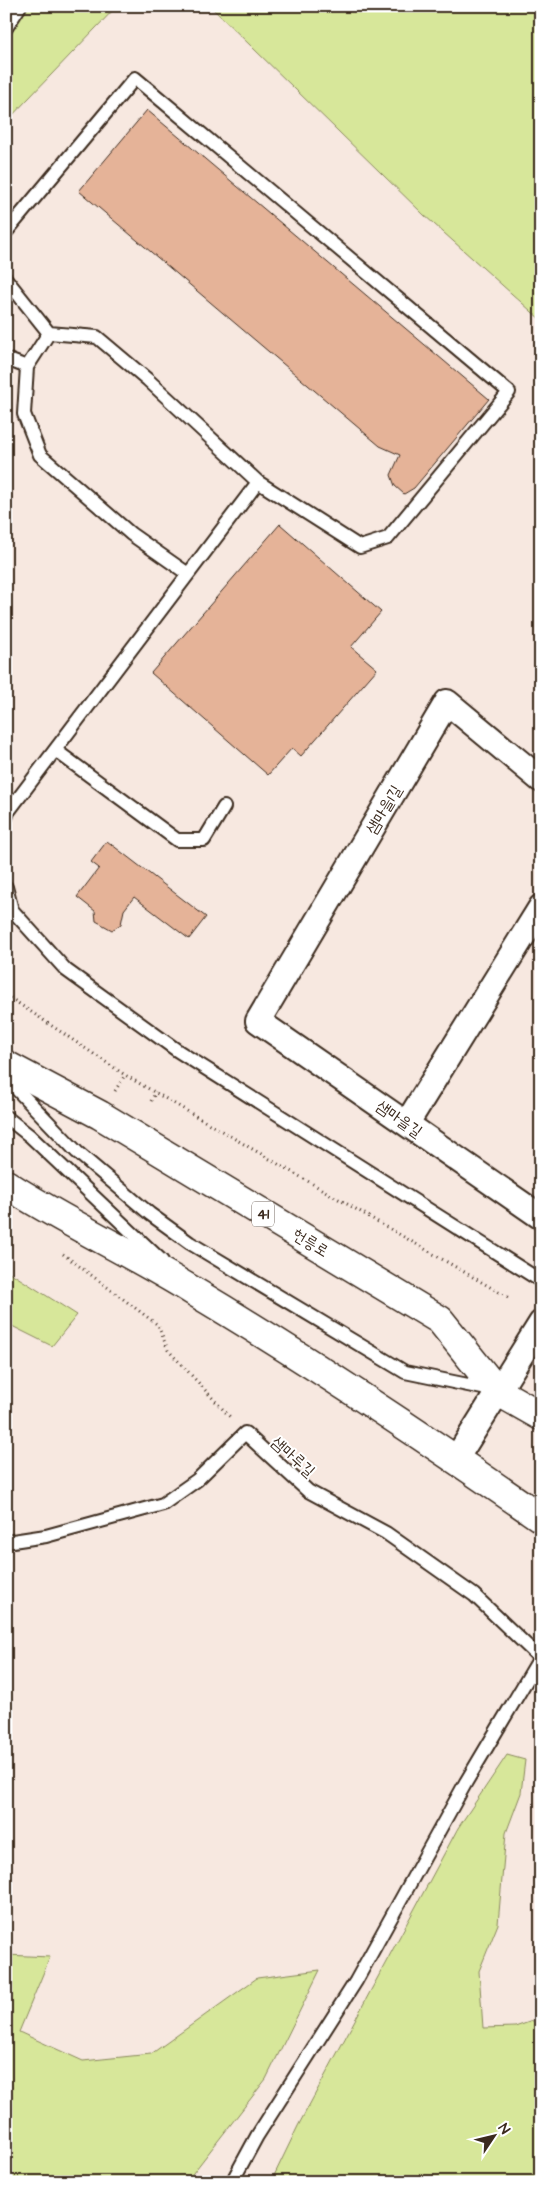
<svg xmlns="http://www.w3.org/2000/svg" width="547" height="2188" font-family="'Architects Daughter','Poor Story',sans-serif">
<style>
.green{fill:#d7e79a;stroke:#89885c}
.building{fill:#e5b398;stroke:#3b2a1e}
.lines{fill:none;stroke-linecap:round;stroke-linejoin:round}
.lane-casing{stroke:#3b2a1e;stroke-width:16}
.street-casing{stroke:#3b2a1e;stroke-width:28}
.primary-casing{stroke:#3b2a1e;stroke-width:31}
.path{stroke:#3b2a1e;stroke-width:3;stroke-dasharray:1 4;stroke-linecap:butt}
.lane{stroke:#fff;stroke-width:12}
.street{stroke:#fff;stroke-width:24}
.primary{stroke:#fff;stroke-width:28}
.labels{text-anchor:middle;stroke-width:4;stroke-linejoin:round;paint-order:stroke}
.shield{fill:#fff;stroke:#766a62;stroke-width:1}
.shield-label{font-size:15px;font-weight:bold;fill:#3b2a1e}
.street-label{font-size:16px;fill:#3b2a1e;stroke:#fff}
</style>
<rect width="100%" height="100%" fill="#f7e8e0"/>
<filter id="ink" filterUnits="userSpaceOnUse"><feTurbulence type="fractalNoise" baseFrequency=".02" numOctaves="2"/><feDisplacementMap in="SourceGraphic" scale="10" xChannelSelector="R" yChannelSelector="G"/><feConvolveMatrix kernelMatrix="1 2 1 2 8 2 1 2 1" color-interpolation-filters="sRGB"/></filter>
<g filter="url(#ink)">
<path class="green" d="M 6,6 L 117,6 L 6,122 Z
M 210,6 L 541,6 L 541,320 L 424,215 Z
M 6,1270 L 77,1315 L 52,1346 L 6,1323 Z
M 507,1755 L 525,1760 L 521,1793 L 506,1833 L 498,1924 L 479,1971 L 483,2028 L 515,2027 L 541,2018 L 541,2182 L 271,2182 L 298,2126 L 458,1828 Z
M 6,1955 L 50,1957 L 19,2032 L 83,2061 L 151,2054 L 257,1978 L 320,1970 L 266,2079 L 186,2182 L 6,2182 Z"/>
<path class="building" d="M 147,110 L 489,399 L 414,488 L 404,494 L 395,486 L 391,475 L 400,455 L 380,446 L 79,191 Z
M 280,524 L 381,612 L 351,647 L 377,669 L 301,756 L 292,748 L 268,775 L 151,673 Z
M 107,841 L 206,917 L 189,939 L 134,897 L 124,910 L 121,924 L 112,930 L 96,921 L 95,911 L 77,897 L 99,868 L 91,862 Z"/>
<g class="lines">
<g class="lane-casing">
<path id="lane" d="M 6,28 L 20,6
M 6,232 L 135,78 L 509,392 L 388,538 L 360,547 L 258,482
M 6,279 L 49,333
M 6,359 L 27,367
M 55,750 L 177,840 L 204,840 L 224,807
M 6,818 L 8,812 L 258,482 L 148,380 L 97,337 L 49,333 L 27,367 L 24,414 L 40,455 L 131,534 L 188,574
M 6,887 L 12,910 L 66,970 L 178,1051 L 541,1281
M 6,1078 L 77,1152 L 150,1214 L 190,1243 L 405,1372 L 492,1390
M 6,1117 L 30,1136 L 162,1261
M 6,1542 L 46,1536 L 163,1504 L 197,1480 L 245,1433 L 308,1491 L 386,1533 L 474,1595 L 541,1659
M 232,2182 L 257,2136 L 356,1981 L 466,1782 L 541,1656"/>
</g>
<g class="street-casing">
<path id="street" d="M 541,780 L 447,702 L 258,1021 L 541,1217
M 407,1123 L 541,907
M 456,1459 L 541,1323"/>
</g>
<g class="primary-casing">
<path id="primary" d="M 6,1065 L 100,1115 L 440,1320 L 497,1391 L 541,1416
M 6,1184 C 66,1223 132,1253 193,1291 C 312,1362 427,1439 541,1518"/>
</g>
<path class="path" d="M 6,995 L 125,1075 L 509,1298
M 115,1091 L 125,1075
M 151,1101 L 156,1092
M 63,1254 L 158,1325 L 168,1350 L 231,1418"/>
<use href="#lane" class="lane"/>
<use href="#street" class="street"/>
<use href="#primary" class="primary"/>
</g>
</g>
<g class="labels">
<rect class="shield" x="252" y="1201.5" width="22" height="25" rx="4"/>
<g class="shield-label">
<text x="263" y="1219">41</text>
</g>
<g class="street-label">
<text transform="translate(383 809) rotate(-59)" y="6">샘마을1길</text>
<text transform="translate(400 1118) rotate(35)" y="6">샘마을길</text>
<text transform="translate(311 1242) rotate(31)" y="6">헌릉로</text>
<text transform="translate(294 1456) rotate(42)" y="6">샘마루길</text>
</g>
</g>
<rect width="547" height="2188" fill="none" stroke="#fff" stroke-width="25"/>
<rect x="12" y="12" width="522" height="2163" fill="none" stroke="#3b2a1e" stroke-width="2" filter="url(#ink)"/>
<g transform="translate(494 2136) rotate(55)" stroke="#ffffff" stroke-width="4" paint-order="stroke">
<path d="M0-4L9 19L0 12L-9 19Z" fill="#3b2a1e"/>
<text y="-8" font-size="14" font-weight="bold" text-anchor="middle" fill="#3b2a1e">N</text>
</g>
</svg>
